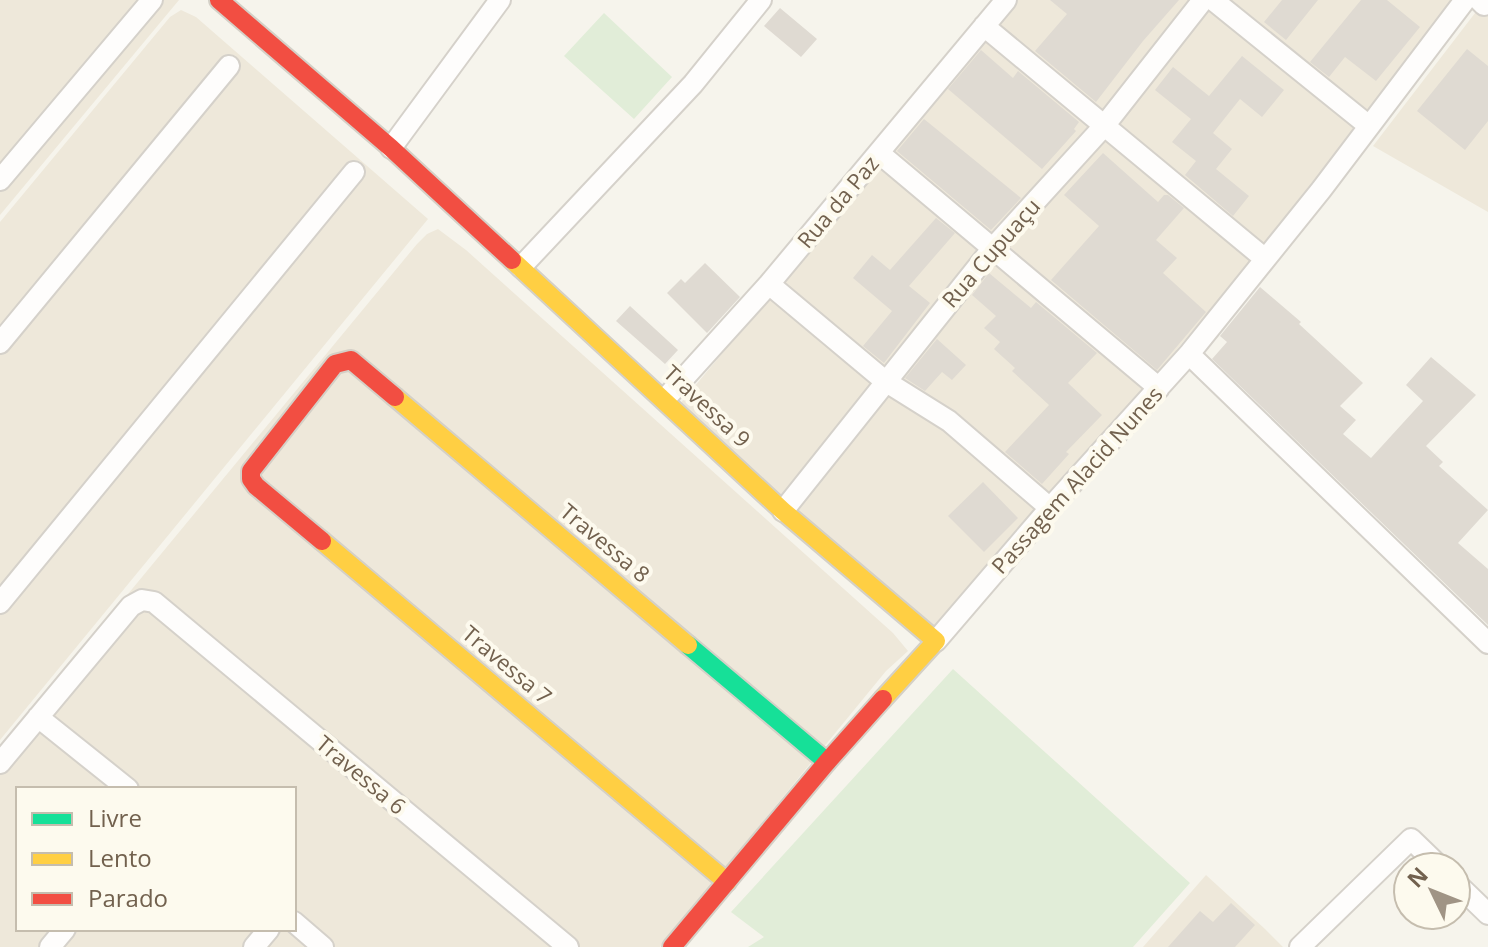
<svg xmlns="http://www.w3.org/2000/svg" width="1488" height="947" font-family="'Open Sans',sans-serif">
<style>
.residential{fill:#eee8da;fill-rule:evenodd}
.green{fill:#e1edd8}
.building{fill:#dfdad2}
.lines{fill:none;stroke-linecap:round;stroke-linejoin:round}
.street-casing{stroke:#d5d1ca;stroke-width:24}
.fast-casing{stroke:#d4d0c7;stroke-width:22}
.slow-casing{stroke:#d4d0c7;stroke-width:22}
.jam-casing{stroke:#d4d0c7;stroke-width:22}
.street{stroke:#fefdfc;stroke-width:20}
.fast{stroke:#16e098;stroke-width:18}
.slow{stroke:#ffcf43;stroke-width:18}
.jam{stroke:#f24e42;stroke-width:18}
.labels{text-anchor:middle;stroke-width:8;stroke-linejoin:round;paint-order:stroke}
.street-label{font-size:22px;fill:#72614e;stroke:#fdfaee}
</style>
<rect width="100%" height="100%" fill="#f6f4ec"/>
<path class="residential" d="M 0,0 L 179,0 L 0,215 Z
M 1017,0 L 1457,0 L 1244,269 L 1118,420 L 929,636 L 679,405 Z
M 1485,0 L 1488,0 L 1488,212 L 1373,146 Z
M 181,10 L 196,17 L 428,219 L 0,740 L 0,222 L 170,17 Z
M 438,229 L 466,250 L 893,633 L 908,651 L 886,671 L 660,947 L 0,947 L 0,749 L 417,244 L 427,234 ZM 18,789 L 294,789 L 294,929 L 18,929 Z
M 1206,875 L 1265,929 L 1283,947 L 1143,947 Z"/>
<path class="green" d="M 604,13 L 672,77 L 634,119 L 564,56 Z
M 953,669 L 1190,883 L 1133,947 L 748,947 L 764,937 L 731,912 Z"/>
<path class="building" d="M 1050,0 L 1179,0 L 1143,41 L 1096,102 L 1035,51 L 1067,14 Z
M 1282,0 L 1318,0 L 1286,40 L 1264,22 Z
M 1361,0 L 1387,0 L 1420,27 L 1376,81 L 1345,57 L 1329,77 L 1310,62 Z
M 780,8 L 817,39 L 801,57 L 764,26 Z
M 1467,49 L 1488,66 L 1488,121 L 1465,150 L 1417,111 Z
M 981,50 L 1013,78 L 1018,71 L 1079,122 L 1074,129 L 1076,131 L 1042,169 L 948,89 Z
M 1242,56 L 1284,90 L 1262,117 L 1240,99 L 1213,133 L 1232,149 L 1216,169 L 1249,196 L 1233,216 L 1185,175 L 1196,161 L 1172,142 L 1191,119 L 1155,90 L 1173,67 L 1209,96 Z
M 924,119 L 1021,198 L 991,230 L 897,151 Z
M 1103,153 L 1158,202 L 1164,195 L 1168,195 L 1184,208 L 1156,240 L 1177,258 L 1163,273 L 1206,312 L 1157,370 L 1051,280 L 1099,226 L 1064,195 Z
M 936,218 L 955,233 L 909,286 L 930,303 L 884,363 L 863,346 L 892,311 L 853,278 L 872,255 L 890,270 Z
M 705,263 L 740,297 L 707,333 L 667,293 L 681,279 L 685,283 Z
M 989,273 L 1031,308 L 1036,302 L 1097,353 L 1068,383 L 1102,415 L 1066,452 L 1069,454 L 1042,484 L 1005,452 L 1049,405 L 1012,371 L 1015,368 L 994,349 L 1000,342 L 984,328 L 996,316 L 972,295 Z
M 1260,287 L 1301,322 L 1299,324 L 1363,383 L 1340,406 L 1356,420 L 1343,434 L 1371,458 L 1423,401 L 1406,385 L 1431,357 L 1476,395 L 1426,446 L 1443,462 L 1439,466 L 1488,510 L 1458,543 L 1488,569 L 1488,625 L 1212,359 L 1227,342 L 1220,336 Z
M 630,306 L 678,350 L 665,364 L 616,321 Z
M 937,339 L 966,365 L 952,380 L 942,372 L 925,391 L 905,378 Z
M 983,482 L 1018,518 L 984,552 L 948,516 Z
M 1231,903 L 1255,925 L 1235,947 L 1168,947 L 1200,911 L 1213,922 Z"/>
<g class="lines">
<g class="street-casing">
<path id="street" d="M 1213,0 L 1369,126
M 1479,0 L 1484,5
M 984,26 L 1264,258
M 391,148 L 500,0
M 879,153 L 1159,388
M 0,180 L 152,0
M 521,267 L 693,84 L 761,0
M 769,284 L 885,381 L 949,421 L 1050,508
M 0,343 L 229,66
M 1189,354 L 1488,643
M 665,399 L 769,284 L 1006,0
M 783,511 L 992,249 L 1104,126 L 1203,0
M 0,603 L 354,172
M 936,641 L 1050,508 L 1189,354 L 1321,190 L 1465,0
M 38,717 L 128,789
M 0,763 L 131,606 L 142,600 L 154,602 L 568,947
M 1456,883 L 1488,914
M 294,922 L 323,947
M 50,947 L 65,929
M 254,947 L 269,929
M 1300,947 L 1411,839 L 1440,867"/>
</g>
<g class="fast-casing">
<path id="fast" d="M 688,645 L 827,762"/>
</g>
<g class="slow-casing">
<path id="slow" d="M 512,260 L 783,511 L 936,641 L 883,699
M 395,397 L 688,645
M 322,541 L 727,882"/>
</g>
<g class="jam-casing">
<path id="jam" d="M 219,0 L 391,148 L 512,260
M 322,541 L 256,486 L 251,479 L 251,471 L 335,364 L 351,360 L 395,397
M 672,947 L 827,762 L 883,699"/>
</g>
<use href="#street" class="street"/>
<use href="#fast" class="fast"/>
<use href="#slow" class="slow"/>
<use href="#jam" class="jam"/>
</g>
<g class="labels">
<g class="street-label">
<text transform="translate(838 202) rotate(-50)" y="8">Rua da Paz</text>
<text transform="translate(991 253) rotate(-49)" y="8">Rua Cupuaçu</text>
<text transform="translate(707 406) rotate(43)" y="8">Travessa 9</text>
<text transform="translate(1077 480) rotate(-48)" y="8">Passagem Alacid Nunes</text>
<text transform="translate(605 543) rotate(40)" y="8">Travessa 8</text>
<text transform="translate(507 665) rotate(40)" y="8">Travessa 7</text>
<text transform="translate(361 775) rotate(40)" y="8">Travessa 6</text>
</g>
</g>
<rect x="16" y="787" width="280" height="144" fill="#fdfaee" stroke="#c5bdae" stroke-width="2"/>
<rect x="32" y="813" width="40" height="12" fill="#16e098" stroke="#c5bdae" stroke-width="2"/>
<text x="88" y="827" font-size="24" fill="#72614e">Livre</text>
<rect x="32" y="853" width="40" height="12" fill="#ffcf43" stroke="#c5bdae" stroke-width="2"/>
<text x="88" y="867" font-size="24" fill="#72614e">Lento</text>
<rect x="32" y="893" width="40" height="12" fill="#f24e42" stroke="#c5bdae" stroke-width="2"/>
<text x="88" y="907" font-size="24" fill="#72614e">Parado</text>
<g transform="translate(1432 891) rotate(313)"><circle r="38" fill="#fdfaee" stroke="#c5bdae" stroke-width="2"/>
<path d="M0-6L14 30L0 20L-14 30Z" fill="#a09485"/>
<text y="-12" font-size="22" font-weight="bold" text-anchor="middle" fill="#72614e">N</text>
</g>
</svg>
